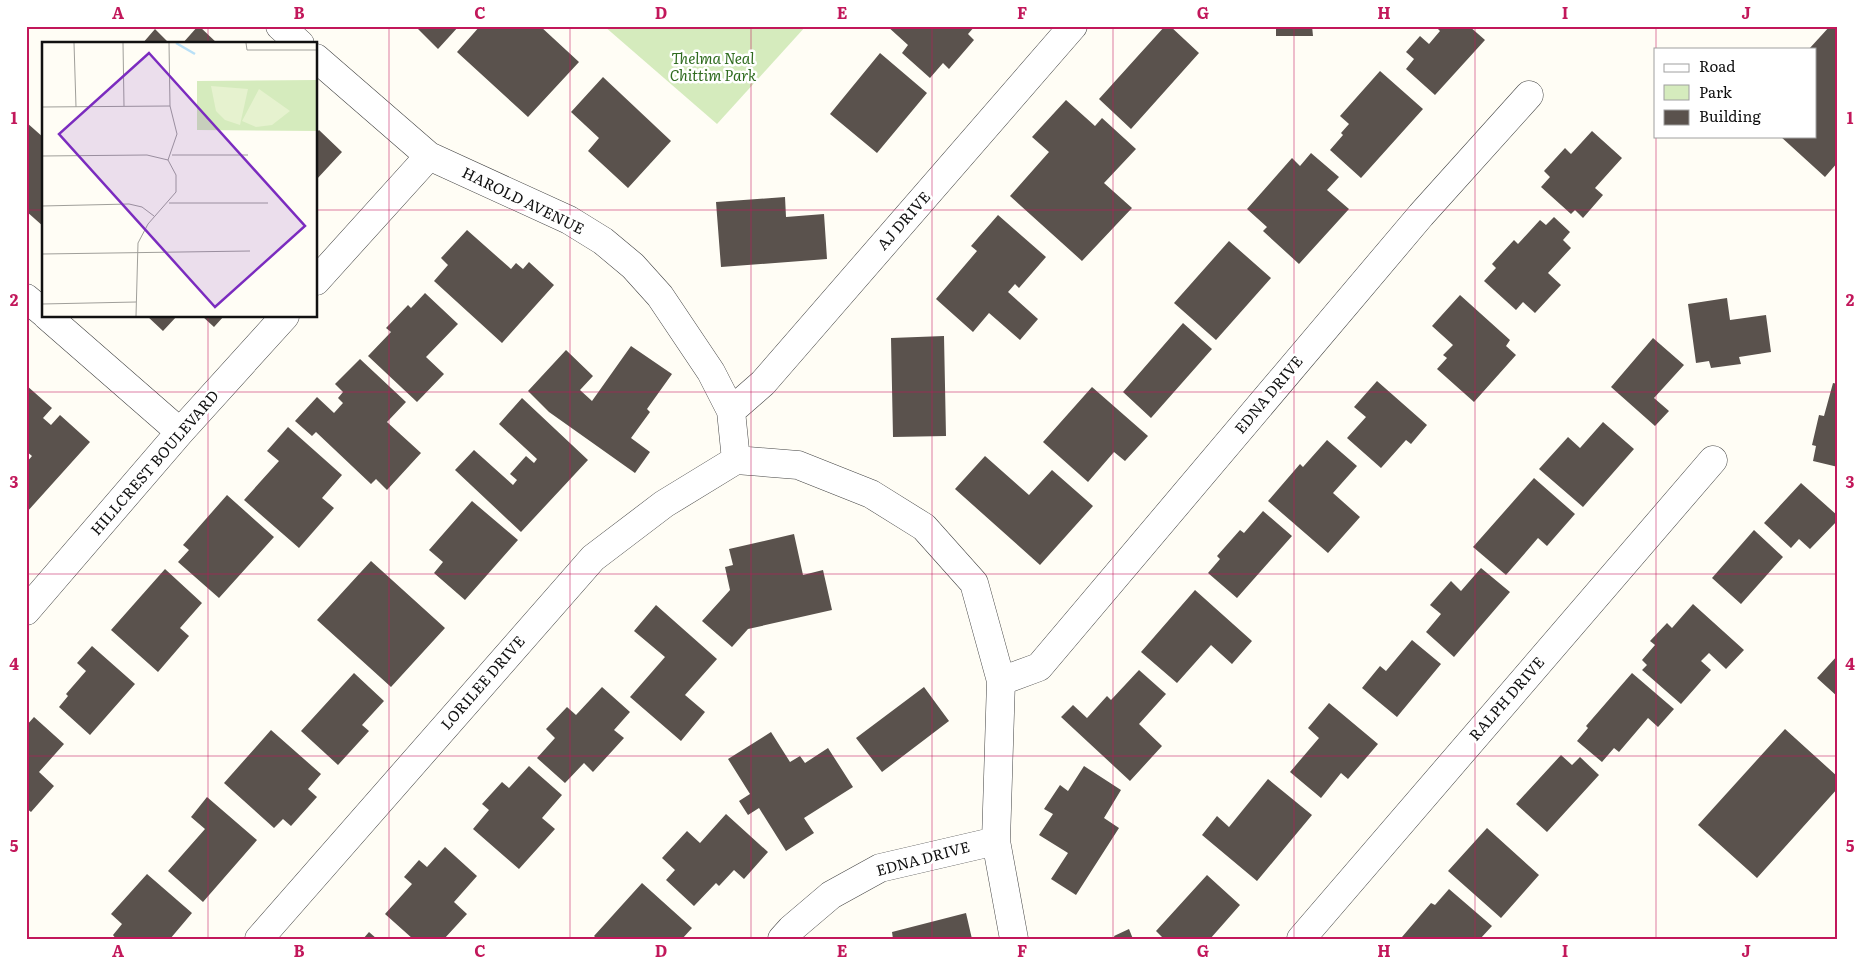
<svg xmlns="http://www.w3.org/2000/svg" width="1864" height="965" font-family="Literata,serif">
<style>
.green{fill:#d5ebbd}
.building{fill:#5a524d}
.lines{fill:none;stroke-linecap:round;stroke-linejoin:round}
.minor-casing{stroke:#444;stroke-width:29}
.minor{stroke:#fff;stroke-width:28}
.grid{fill:none;stroke:#c2185b;stroke-width:1;stroke-opacity:0.55}
.labels{text-anchor:middle;stroke-width:5;stroke-linejoin:round;paint-order:stroke}
.park-label{font-size:15px;font-style:italic;fill:#2f6b1f;stroke:#fff}
.street-label{font-size:15px;fill:#111;stroke:#fff}
.inset-river{fill:none;stroke:#b9e0f7;stroke-width:2.5}
.inset-road{fill:none;stroke:#a09f9a;stroke-width:1}
.view{fill:#7b2cbf;fill-opacity:0.15;stroke:#7b2cbf;stroke-width:2.5}
.inset-edge{fill:none;stroke:#111;stroke-width:2.5}
.neatline{fill:none;stroke:#c2185b;stroke-width:2}
.grid-label{font-size:16px;text-anchor:middle;font-weight:bold;fill:#c2185b}
</style>
<rect width="100%" height="100%" fill="#fffdf5"/>
<path class="green" d="M 604,26 L 806,26 L 717,124 Z"/>
<path class="building" d="M 198,26 L 199,26 L 218,44 L 182,44 Z
M 415,26 L 459,26 L 438,49 Z
M 480,26 L 540,26 L 579,62 L 528,117 L 457,52 Z
M 887,26 L 975,26 L 968,34 L 974,40 L 949,69 L 943,63 L 930,78 L 902,53 L 908,45 Z
M 1165,26 L 1170,26 L 1199,53 L 1131,129 L 1099,99 Z
M 1276,26 L 1312,26 L 1313,36 L 1276,36 Z
M 1435,26 L 1469,26 L 1485,40 L 1435,95 L 1406,69 L 1414,59 L 1406,52 L 1420,36 L 1429,44 L 1440,31 Z
M 1830,26 L 1838,26 L 1838,162 L 1825,177 L 1780,136 L 1815,136 L 1815,49 L 1809,49 Z
M 155,29 L 170,44 L 142,44 Z
M 880,53 L 927,93 L 877,153 L 830,114 Z
M 1380,71 L 1423,109 L 1361,178 L 1330,150 L 1343,135 L 1341,133 L 1349,124 L 1340,116 Z
M 603,77 L 671,141 L 628,188 L 588,151 L 599,138 L 571,112 Z
M 1066,100 L 1095,126 L 1102,118 L 1136,149 L 1104,183 L 1132,208 L 1082,261 L 1010,196 L 1049,152 L 1032,137 Z
M 26,122 L 44,138 L 44,150 L 42,153 L 44,154 L 44,227 L 26,211 Z
M 319,130 L 342,152 L 316,180 L 316,133 Z
M 1592,131 L 1622,158 L 1595,188 L 1603,195 L 1583,218 L 1575,210 L 1571,214 L 1541,187 L 1550,177 L 1544,171 L 1565,148 L 1571,154 Z
M 1311,153 L 1339,177 L 1327,190 L 1349,209 L 1299,264 L 1263,231 L 1267,227 L 1247,209 L 1292,158 L 1300,166 Z
M 785,197 L 786,217 L 824,214 L 827,259 L 721,267 L 716,202 Z
M 998,215 L 1046,257 L 1019,288 L 1015,284 L 1008,292 L 1038,319 L 1020,340 L 989,313 L 973,332 L 936,299 L 977,251 L 971,246 Z
M 1554,217 L 1570,232 L 1563,240 L 1571,248 L 1548,273 L 1561,285 L 1535,313 L 1523,302 L 1516,310 L 1484,281 L 1496,268 L 1492,264 L 1514,240 L 1518,244 L 1540,220 L 1546,225 Z
M 467,230 L 511,269 L 516,263 L 523,269 L 529,262 L 554,285 L 502,343 L 434,281 L 448,265 L 441,258 Z
M 1229,241 L 1271,278 L 1216,340 L 1174,303 Z
M 425,293 L 458,324 L 426,357 L 444,374 L 417,402 L 368,356 L 391,332 L 386,328 L 408,305 L 411,308 Z
M 1460,295 L 1510,340 L 1506,346 L 1516,355 L 1474,402 L 1437,369 L 1447,358 L 1443,355 L 1453,345 L 1432,326 Z
M 1727,298 L 1730,320 L 1766,315 L 1771,352 L 1739,357 L 1741,364 L 1711,368 L 1709,361 L 1696,363 L 1688,304 Z
M 147,316 L 177,316 L 163,331 Z
M 202,316 L 224,316 L 214,327 Z
M 1183,323 L 1212,349 L 1151,418 L 1123,392 Z
M 944,336 L 946,436 L 893,437 L 891,338 Z
M 1653,338 L 1684,365 L 1654,398 L 1669,411 L 1655,426 L 1611,387 Z
M 631,346 L 672,374 L 647,409 L 650,412 L 631,438 L 650,452 L 635,473 L 549,412 L 528,391 L 566,350 L 593,376 L 580,390 L 592,401 Z
M 360,359 L 406,402 L 387,422 L 421,453 L 387,490 L 376,479 L 371,484 L 316,432 L 312,436 L 295,421 L 317,397 L 334,413 L 343,403 L 338,398 L 343,392 L 335,384 Z
M 1377,381 L 1427,425 L 1411,444 L 1406,440 L 1381,468 L 1347,438 L 1366,417 L 1354,407 Z
M 1833,383 L 1838,384 L 1838,467 L 1813,461 L 1816,446 L 1812,445 L 1819,415 L 1824,416 Z
M 26,385 L 52,408 L 43,418 L 51,425 L 60,415 L 90,442 L 26,513 L 26,463 L 32,456 L 26,451 Z
M 1092,387 L 1148,436 L 1125,461 L 1114,452 L 1088,482 L 1043,442 Z
M 522,398 L 588,460 L 521,532 L 455,470 L 474,450 L 513,485 L 517,480 L 510,474 L 526,456 L 534,463 L 537,459 L 499,424 Z
M 1603,422 L 1634,449 L 1583,507 L 1539,469 L 1568,437 L 1580,448 Z
M 288,427 L 342,475 L 322,498 L 334,508 L 299,548 L 244,500 L 279,461 L 267,451 Z
M 1327,440 L 1357,466 L 1333,493 L 1360,517 L 1328,553 L 1268,501 L 1300,464 L 1303,467 Z
M 985,456 L 1029,495 L 1052,470 L 1093,506 L 1040,565 L 955,489 Z
M 1534,478 L 1575,514 L 1547,546 L 1538,538 L 1506,575 L 1473,547 Z
M 1801,483 L 1838,516 L 1838,520 L 1810,549 L 1799,539 L 1791,548 L 1764,523 Z
M 227,495 L 274,537 L 219,598 L 178,562 L 189,550 L 183,545 Z
M 472,501 L 518,540 L 465,600 L 434,573 L 443,562 L 429,550 Z
M 1263,511 L 1292,536 L 1237,598 L 1208,573 L 1220,559 L 1217,556 L 1240,530 L 1244,533 Z
M 1754,530 L 1783,557 L 1741,604 L 1712,578 Z
M 794,534 L 803,575 L 823,570 L 832,610 L 748,629 L 732,647 L 702,621 L 730,590 L 725,567 L 733,565 L 729,549 Z
M 371,561 L 445,628 L 391,687 L 317,620 Z
M 1481,568 L 1510,592 L 1454,657 L 1426,632 L 1441,614 L 1430,605 L 1451,581 L 1461,591 Z
M 165,569 L 202,603 L 180,628 L 189,636 L 158,672 L 111,630 Z
M 1195,590 L 1252,641 L 1232,664 L 1211,645 L 1177,683 L 1141,652 Z
M 1693,604 L 1744,650 L 1726,669 L 1709,653 L 1701,661 L 1711,670 L 1681,704 L 1642,670 L 1647,665 L 1642,660 L 1655,645 L 1650,641 L 1667,623 L 1672,628 Z
M 656,605 L 717,659 L 685,695 L 705,712 L 681,741 L 630,697 L 665,657 L 634,631 Z
M 1412,640 L 1441,664 L 1397,717 L 1362,688 L 1380,666 L 1386,671 Z
M 92,646 L 135,684 L 90,735 L 59,707 L 68,696 L 66,694 L 86,671 L 77,663 Z
M 1838,655 L 1838,697 L 1817,678 Z
M 1139,670 L 1166,694 L 1139,724 L 1162,746 L 1130,781 L 1061,717 L 1073,705 L 1087,718 L 1107,696 L 1111,700 Z
M 354,673 L 384,701 L 362,725 L 369,731 L 338,765 L 301,731 Z
M 1632,673 L 1674,709 L 1658,727 L 1648,718 L 1619,752 L 1614,748 L 1602,762 L 1577,741 L 1588,728 L 1586,726 Z
M 602,687 L 630,712 L 614,730 L 624,738 L 593,772 L 584,763 L 565,783 L 537,758 L 555,738 L 546,729 L 567,707 L 576,715 Z
M 924,687 L 949,721 L 882,772 L 856,738 Z
M 1329,703 L 1378,744 L 1348,779 L 1341,773 L 1321,798 L 1290,772 L 1319,738 L 1308,728 Z
M 34,717 L 64,744 L 39,772 L 54,786 L 31,812 L 26,808 L 26,726 Z
M 1785,729 L 1838,777 L 1838,788 L 1757,878 L 1698,825 Z
M 271,730 L 321,774 L 308,789 L 317,797 L 291,826 L 283,819 L 274,828 L 224,783 Z
M 771,732 L 790,762 L 800,756 L 805,763 L 828,748 L 853,787 L 804,818 L 814,833 L 786,851 L 759,808 L 748,815 L 739,801 L 750,794 L 728,759 Z
M 1561,755 L 1572,765 L 1580,757 L 1599,775 L 1547,832 L 1516,804 Z
M 529,766 L 562,795 L 542,818 L 555,829 L 519,869 L 473,829 L 489,810 L 482,804 L 502,782 L 509,788 Z
M 1084,766 L 1121,790 L 1104,818 L 1119,828 L 1076,895 L 1051,879 L 1068,853 L 1039,835 L 1053,814 L 1044,809 L 1060,785 L 1068,791 Z
M 1268,779 L 1312,815 L 1257,881 L 1202,835 L 1217,816 L 1229,827 Z
M 207,797 L 257,840 L 203,902 L 168,871 L 205,829 L 191,817 Z
M 726,814 L 768,852 L 744,879 L 734,870 L 719,886 L 716,883 L 694,906 L 666,880 L 675,870 L 662,858 L 687,831 L 700,843 Z
M 1487,828 L 1539,875 L 1501,918 L 1448,871 Z
M 445,847 L 477,876 L 454,902 L 467,914 L 444,939 L 413,939 L 385,914 L 412,884 L 404,877 L 419,860 L 427,867 Z
M 147,874 L 192,913 L 170,939 L 116,939 L 113,935 L 122,924 L 111,914 Z
M 1207,875 L 1240,905 L 1210,939 L 1164,939 L 1156,931 Z
M 642,883 L 692,928 L 682,939 L 597,939 L 594,936 Z
M 1449,889 L 1492,926 L 1480,939 L 1405,939 L 1402,937 L 1431,903 L 1435,905 Z
M 966,913 L 972,939 L 893,939 L 892,932 Z
M 1129,929 L 1133,939 L 1115,939 L 1114,936 Z
M 369,932 L 377,939 L 363,939 Z"/>
<g class="lines">
<g class="minor-casing">
<path id="minor" d="M 280,26 L 300,44
M 316,58 L 429,156 L 569,220 L 603,241 L 633,266 L 660,296 L 711,372 L 731,411 L 736,460
M 316,281 L 429,156
M 26,298 L 44,313
M 47,316 L 180,432
M 731,411 L 763,383 L 1073,26
M 736,460 L 798,465 L 871,494 L 924,527 L 974,583 L 1001,681 L 996,841 L 1014,939
M 26,611 L 180,432 L 285,316
M 1001,681 L 1039,667 L 1421,215 L 1529,95
M 259,939 L 593,558 L 664,504 L 736,460
M 782,939 L 791,929 L 831,895 L 880,868 L 996,841
M 1301,939 L 1713,460"/>
</g>
<use href="#minor" class="minor"/>
</g>
<path class="grid" d="M 208,26 L 208,44M 389,26 L 389,939M 570,26 L 570,939M 751,26 L 751,939M 932,26 L 932,939M 1113,26 L 1113,939M 1294,26 L 1294,939M 1475,26 L 1475,939M 1656,26 L 1656,49M 1656,136 L 1656,939M 26,210 L 44,210M 316,210 L 1838,210M 208,316 L 208,939M 26,392 L 1838,392M 26,574 L 1838,574M 26,756 L 1838,756"/>
<g class="labels">
<g class="park-label">
<text x="713" y="64">Thelma Neal<tspan x="713" dy="17">Chittim Park</tspan></text>
</g>
<g class="street-label">
<text transform="translate(523 201) rotate(26)" y="5">HAROLD AVENUE</text>
<text transform="translate(904 221) rotate(-49)" y="5">AJ DRIVE</text>
<text transform="translate(1269 395) rotate(-50)" y="5">EDNA DRIVE</text>
<text transform="translate(155 463) rotate(-49)" y="5">HILLCREST BOULEVARD</text>
<text transform="translate(483 683) rotate(-49)" y="5">LORILEE DRIVE</text>
<text transform="translate(1507 699) rotate(-49)" y="5">RALPH DRIVE</text>
<text transform="translate(923 859) rotate(-15)" y="5">EDNA DRIVE</text>
</g>
</g>
<g transform="translate(42 42)">
<rect width="275" height="275" fill="#fffdf5"/>
<path d="M 275,38 L 275,89 L 155,88 L 155,39 Z" fill="#d5ebbd"/>
<path d="M 169,44 L 206,47 L 198,83 L 183,78 L 174,69 ZM 217,47 L 248,69 L 230,83 L 214,85 L 200,79 Z" fill="#e6f2cf"/>
<path class="inset-river" d="M 134,1 L 153,12"/>
<path class="inset-road" d="M 32,1 L 34,65M 81,1 L 82,64M 204,1 L 205,8 L 275,8M 0,65 L 128,64M 130,113 L 206,113M 0,114 L 105,113 L 126,118M 126,118 L 135,92 L 128,64 L 127,1M 127,161 L 226,161M 0,164 L 87,162 L 100,165 L 112,174M 0,212 L 208,209M 0,262 L 94,260M 94,274 L 96,201 L 106,182 L 134,150 L 134,133 L 126,118"/>
<path class="view" d="M 107,11 L 263,184 L 173,265 L 17,92 Z"/>
<rect width="275" height="275" class="inset-edge"/>
</g>
<rect width="1864" height="965" fill="none" stroke="#ffffff" stroke-width="55"/>
<rect x="1654" y="48" width="162" height="90" fill="#ffffff" stroke="#a0a0a0"/>
<rect x="1664" y="64" width="25" height="8" fill="#ffffff" stroke="#a0a0a0"/>
<text x="1699" y="72" font-size="15" fill="#111111">Road</text>
<rect x="1664" y="85" width="25" height="15" fill="#d5ebbd" stroke="#a0a0a0"/>
<text x="1699" y="98" font-size="15" fill="#111111">Park</text>
<rect x="1664" y="110" width="25" height="15" fill="#5a524d" stroke="#a0a0a0"/>
<text x="1699" y="122" font-size="15" fill="#111111">Building</text>
<rect x="28" y="28" width="1808" height="910" class="neatline"/>
<g class="grid-label">
<text x="118" y="19">A</text>
<text x="299" y="19">B</text>
<text x="480" y="19">C</text>
<text x="661" y="19">D</text>
<text x="842" y="19">E</text>
<text x="1022" y="19">F</text>
<text x="1203" y="19">G</text>
<text x="1384" y="19">H</text>
<text x="1565" y="19">I</text>
<text x="1746" y="19">J</text>
<text x="14" y="124">1</text>
<text x="1850" y="124">1</text>
<text x="14" y="306">2</text>
<text x="1850" y="306">2</text>
<text x="14" y="488">3</text>
<text x="1850" y="488">3</text>
<text x="14" y="670">4</text>
<text x="1850" y="670">4</text>
<text x="14" y="852">5</text>
<text x="1850" y="852">5</text>
<text x="118" y="957">A</text>
<text x="299" y="957">B</text>
<text x="480" y="957">C</text>
<text x="661" y="957">D</text>
<text x="842" y="957">E</text>
<text x="1022" y="957">F</text>
<text x="1203" y="957">G</text>
<text x="1384" y="957">H</text>
<text x="1565" y="957">I</text>
<text x="1746" y="957">J</text>
</g>
</svg>
